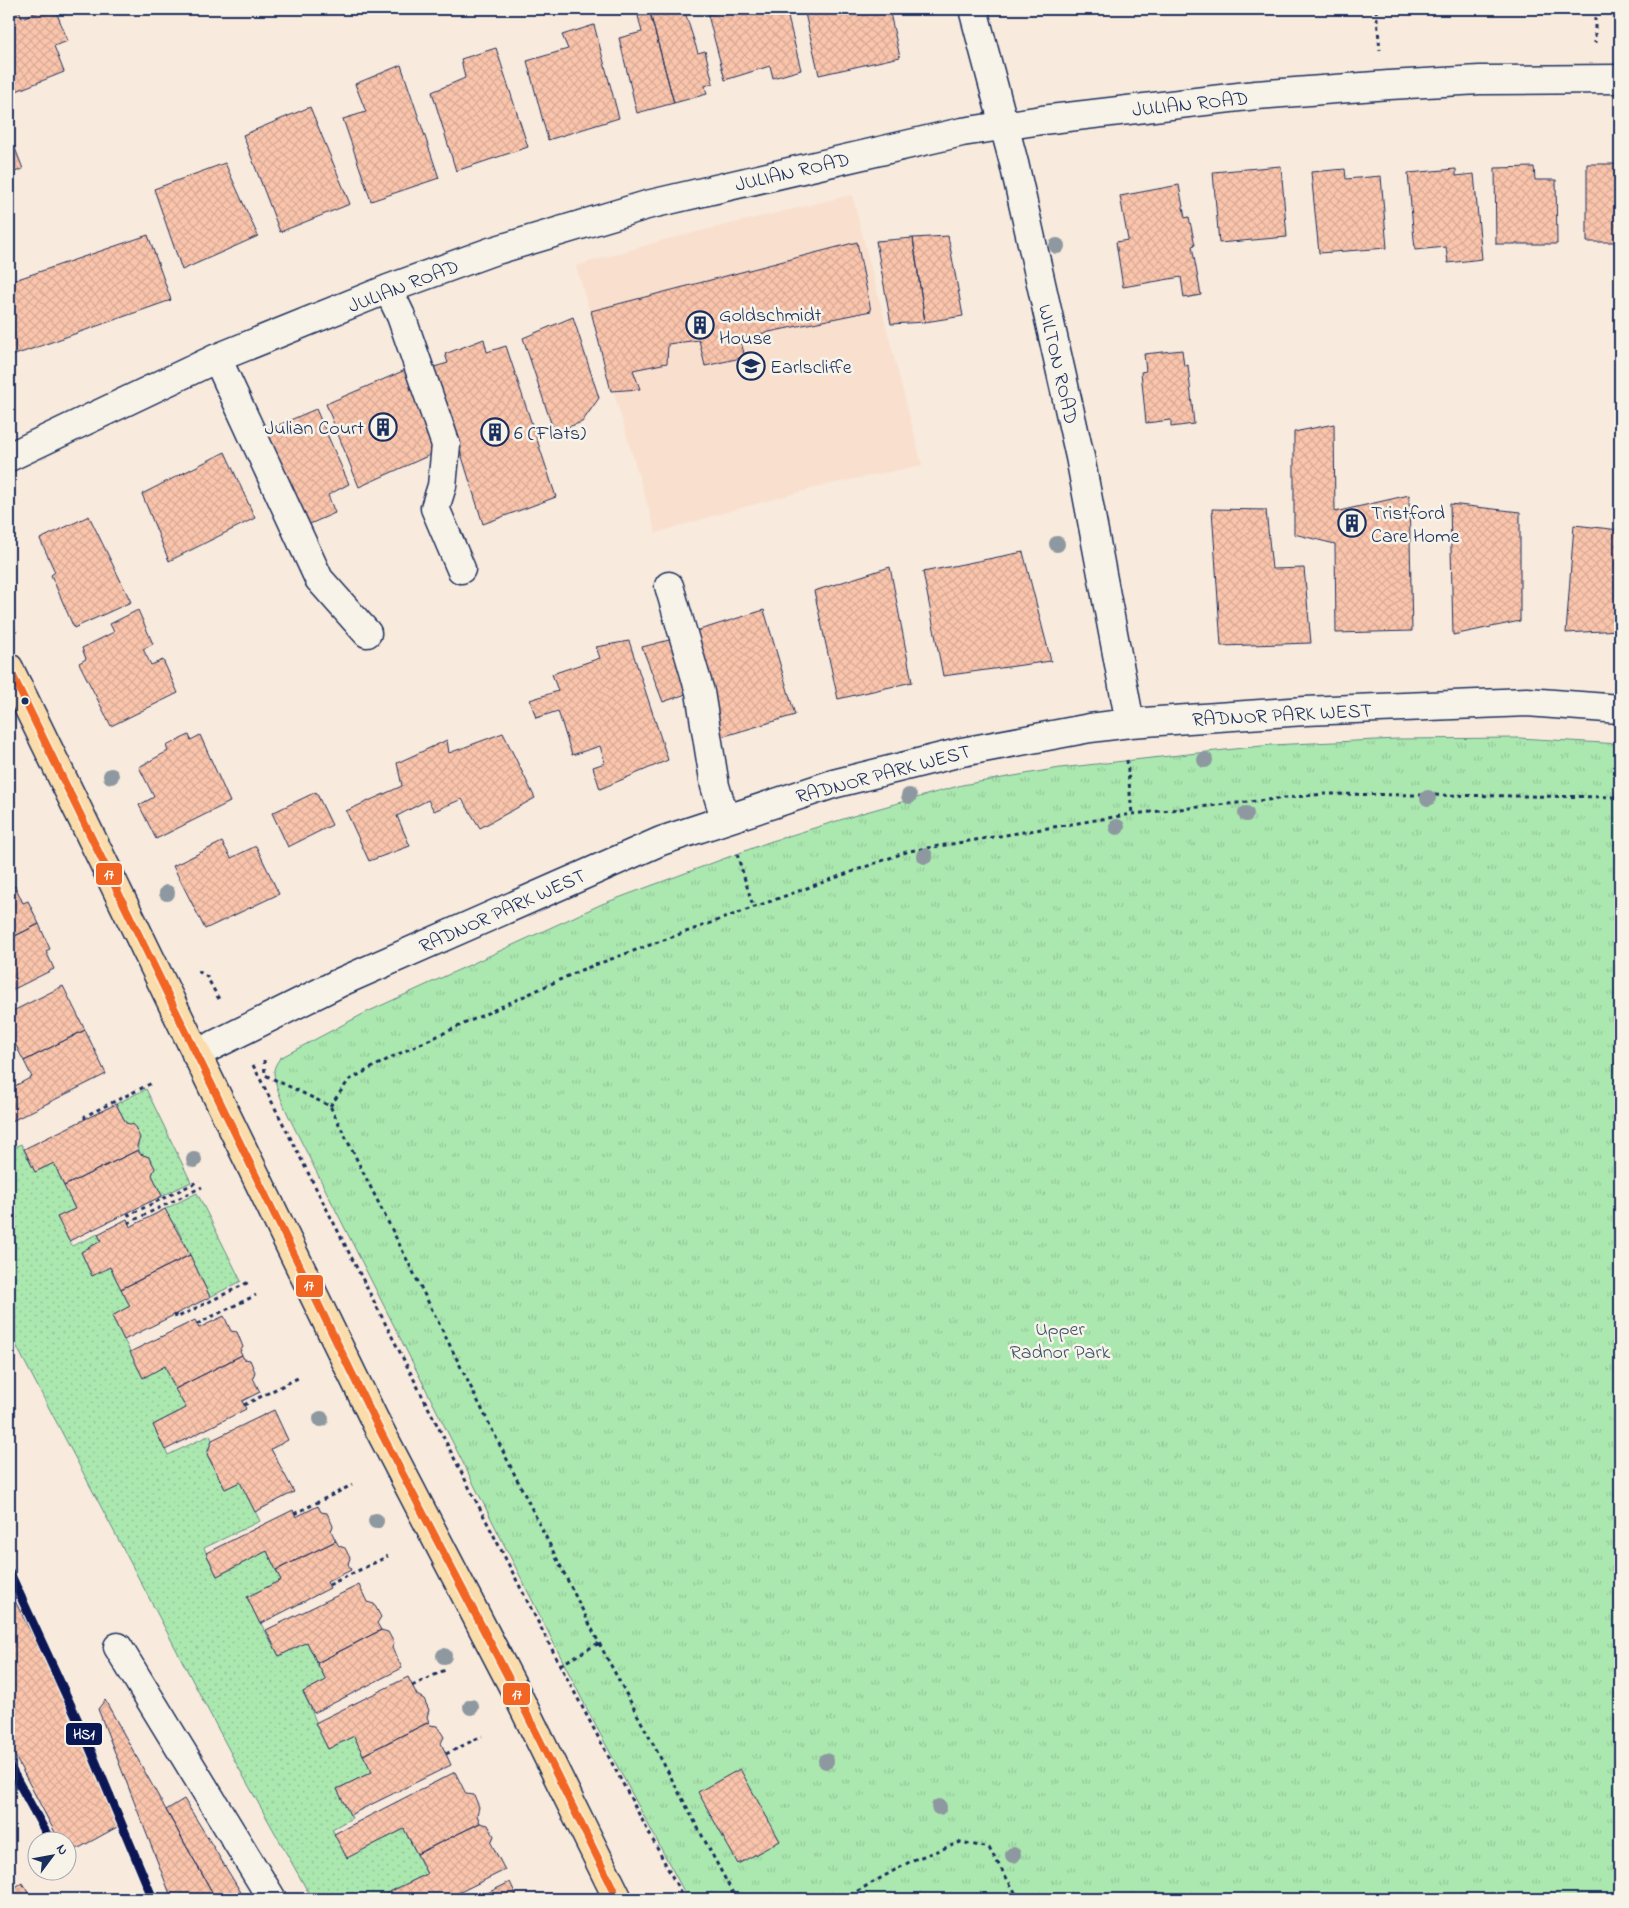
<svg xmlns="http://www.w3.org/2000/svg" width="1629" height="1908" font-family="'Indie Flower',sans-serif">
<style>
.built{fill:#f9dfce}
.grass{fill:url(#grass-dots);stroke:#638c86}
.park{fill:url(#park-tufts);stroke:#638c86}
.building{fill:url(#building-cross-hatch);stroke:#1b2f5e}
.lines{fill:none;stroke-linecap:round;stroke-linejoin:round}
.minor-casing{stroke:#1b2f5e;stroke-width:31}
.major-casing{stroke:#1b2f5e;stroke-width:31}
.path{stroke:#1b2f5e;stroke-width:3;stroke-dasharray:4 4;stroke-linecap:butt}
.minor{stroke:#f7f3e8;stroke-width:28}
.major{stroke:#fbdcab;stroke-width:28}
.bus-1-casing{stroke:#f7f3e8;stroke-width:11}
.bus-1{stroke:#f26522;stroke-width:8}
.rail-1-casing{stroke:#f7f3e8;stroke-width:12}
.rail-1{stroke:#091855;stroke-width:9}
.tree{fill:#8e98a0}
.bus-dot{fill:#1b2f5e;stroke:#f7f3e8;stroke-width:2}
.labels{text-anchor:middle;stroke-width:5;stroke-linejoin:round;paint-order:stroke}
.street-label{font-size:20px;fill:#1b2f5e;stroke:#f7f3e8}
.poi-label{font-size:20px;fill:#1b2f5e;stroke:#f7f3e8;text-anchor:start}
.park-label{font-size:20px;fill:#38546e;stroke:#f7f3e8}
.line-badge{stroke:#f7f3e8;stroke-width:2}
.badge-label{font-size:14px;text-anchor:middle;font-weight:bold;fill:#fff}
</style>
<defs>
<pattern id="grass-dots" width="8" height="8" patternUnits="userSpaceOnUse" patternTransform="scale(1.25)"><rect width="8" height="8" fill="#abe8af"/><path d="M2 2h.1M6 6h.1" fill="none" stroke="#93c799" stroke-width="1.8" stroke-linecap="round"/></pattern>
<pattern id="park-tufts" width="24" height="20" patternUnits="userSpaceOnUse" patternTransform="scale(1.25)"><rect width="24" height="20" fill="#abe8af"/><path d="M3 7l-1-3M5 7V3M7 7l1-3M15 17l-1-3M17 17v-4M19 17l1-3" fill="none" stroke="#93c799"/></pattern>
<pattern id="building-cross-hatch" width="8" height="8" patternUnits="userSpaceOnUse" patternTransform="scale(1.25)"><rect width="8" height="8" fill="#fbc5ac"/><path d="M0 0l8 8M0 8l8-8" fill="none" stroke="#d7aa96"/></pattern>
</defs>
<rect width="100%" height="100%" fill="#f8eadc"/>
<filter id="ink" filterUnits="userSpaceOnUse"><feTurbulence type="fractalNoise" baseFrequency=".02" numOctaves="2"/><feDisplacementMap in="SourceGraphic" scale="10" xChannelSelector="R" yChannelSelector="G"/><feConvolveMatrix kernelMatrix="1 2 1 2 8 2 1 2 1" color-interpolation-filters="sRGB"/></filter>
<g filter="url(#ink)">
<path class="built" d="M 852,195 L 922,465 L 826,485 L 736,509 L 656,533 L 576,266 L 668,239 Z"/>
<path class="grass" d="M 146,1089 L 191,1182 L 162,1196 L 152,1175 L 154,1168 L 149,1157 L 140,1154 L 134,1126 L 126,1123 L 116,1104 Z
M 21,1144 L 35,1172 L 54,1163 L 75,1209 L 58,1217 L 72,1246 L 98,1234 L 101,1241 L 81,1252 L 92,1276 L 110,1267 L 130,1306 L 112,1316 L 143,1377 L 165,1366 L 186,1408 L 153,1425 L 168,1455 L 210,1435 L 212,1440 L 207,1455 L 225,1489 L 240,1482 L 260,1521 L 204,1548 L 217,1576 L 267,1551 L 281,1580 L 247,1598 L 279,1656 L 307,1642 L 326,1680 L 303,1692 C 313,1711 318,1730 328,1749 L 354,1736 L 372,1772 L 337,1789 L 352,1818 L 332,1829 L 347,1857 L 404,1829 L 427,1874 L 379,1897 L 380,1899 L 312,1899 L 236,1763 L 9,1332 L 9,1150 Z
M 197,1193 L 241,1281 L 210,1297 L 175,1224 L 173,1225 L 165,1209 Z"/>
<path class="park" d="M 1519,738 L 1620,744 L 1620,1899 L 688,1899 L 589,1713 L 309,1157 C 299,1136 275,1094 274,1072 C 274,1066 277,1063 280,1058 L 365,1013 L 602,904 L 769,842 L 866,812 L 962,785 L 1060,768 L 1271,745 L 1397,739 Z"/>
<path class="building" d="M 44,9 L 55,9 L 68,41 L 54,46 L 64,72 L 9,94 L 9,14 L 19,10 L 22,18 Z
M 668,9 L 684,9 L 698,53 L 705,51 L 713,83 L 705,86 L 707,94 L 674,103 L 650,13 Z
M 734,9 L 786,9 L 801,70 L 773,78 L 770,66 L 725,80 L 708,15 Z
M 804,9 L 889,9 L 900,57 L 819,75 Z
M 650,13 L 674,103 L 637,113 L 619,38 L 642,32 L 638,16 Z
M 594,25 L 619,118 L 548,140 L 527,61 L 568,49 L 562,35 Z
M 496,48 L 528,147 L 456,171 L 432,92 L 465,78 L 461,59 Z
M 401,65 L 439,178 L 371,201 L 343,119 L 366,112 L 355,84 Z
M 310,107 L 350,204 L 280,232 L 243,135 Z
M 13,143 L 23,169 L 9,174 L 9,144 Z
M 225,163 L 258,236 L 182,270 L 154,189 Z
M 1587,164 L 1620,164 L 1620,242 L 1587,242 Z
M 1281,166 L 1287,237 L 1219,243 L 1213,172 Z
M 1534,167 L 1535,180 L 1556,180 L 1557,244 L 1496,244 L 1495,168 Z
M 1345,169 L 1346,179 L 1381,176 L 1387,248 L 1319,253 L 1311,172 Z
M 1456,169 L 1456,176 L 1474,174 L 1482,259 L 1448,263 L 1446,247 L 1415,250 L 1408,173 Z
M 1179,185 L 1185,218 L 1189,217 L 1195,245 L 1192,246 L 1201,295 L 1184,298 L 1181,277 L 1123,287 L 1116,242 L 1128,240 L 1120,196 Z
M 148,235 L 171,300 L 9,357 L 9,282 Z
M 948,236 L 963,316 L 925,322 L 913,238 Z
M 913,238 L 925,322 L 891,324 L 876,241 Z
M 857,242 L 871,311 L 740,338 L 745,357 L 705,366 L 699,340 L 668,344 L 667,363 L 633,370 L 640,389 L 611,391 L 591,311 Z
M 573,317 L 599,398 L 582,422 L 554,432 L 523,338 Z
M 484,339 L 487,352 L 506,346 L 556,497 L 483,524 L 434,367 L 448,363 L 445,354 Z
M 1182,350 L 1184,366 L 1188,365 L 1194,424 L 1171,427 L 1171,420 L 1146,423 L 1141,372 L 1146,371 L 1144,354 Z
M 410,368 L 439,451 L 359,487 L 326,404 Z
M 316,409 L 349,484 L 328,495 L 335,513 L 303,527 L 260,433 Z
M 1334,424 L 1335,512 L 1409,495 L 1412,631 L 1336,633 L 1335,544 L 1294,534 L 1294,432 Z
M 225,452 L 255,518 L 169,561 L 142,494 Z
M 1450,504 L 1520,512 L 1520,621 L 1453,635 Z
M 1212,509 L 1266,510 L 1272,569 L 1304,568 L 1311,643 L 1221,646 Z
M 89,516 L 131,602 L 74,628 L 51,575 L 55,572 L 40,539 Z
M 1574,525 L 1620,530 L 1620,630 L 1566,633 Z
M 1023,552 L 1051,661 L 943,676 L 923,572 Z
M 890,567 L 912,682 L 838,699 L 814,591 Z
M 138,610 L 153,644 L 143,649 L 151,665 L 163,660 L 178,693 L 111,726 L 79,663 L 86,659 L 82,648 L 114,632 L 110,624 Z
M 764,610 L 795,715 L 718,738 L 683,635 Z
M 673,639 L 689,693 L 663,702 L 642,647 Z
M 629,641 L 668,760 L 600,789 L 593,767 L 605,763 L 600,746 L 572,755 L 558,711 L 536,718 L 530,700 L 558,691 L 552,674 L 600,658 L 596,647 Z
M 503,733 L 535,798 L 480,828 L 462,799 L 434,811 L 428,800 L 397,816 L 410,846 L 369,861 L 346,811 L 402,786 L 397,763 L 447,740 L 449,753 Z
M 189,735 L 191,740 L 200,735 L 230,802 L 156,839 L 139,805 L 154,797 L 139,767 L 168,751 L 166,746 Z
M 316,792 L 332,825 L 288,847 L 272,813 Z
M 222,842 L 231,858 L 256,846 L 279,894 L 205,929 L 173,866 Z
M 15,886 L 23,903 L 28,901 L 39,924 L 9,939 L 9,889 Z
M 39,924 L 50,949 L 46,951 L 54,969 L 12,990 L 12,993 L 9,995 L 9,939 Z
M 63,986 L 85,1030 L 24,1061 L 13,1040 L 9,1042 L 9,1013 Z
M 85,1030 L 106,1074 L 12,1121 L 9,1114 L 9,1089 L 32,1077 L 24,1061 Z
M 116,1104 L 126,1123 L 134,1125 L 140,1138 L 137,1146 L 138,1150 L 64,1186 L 54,1163 L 35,1172 L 24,1149 Z
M 138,1150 L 140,1154 L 149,1157 L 155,1168 L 152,1175 L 162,1196 L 69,1241 L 57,1217 L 75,1209 L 64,1186 Z
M 165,1209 L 190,1255 L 121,1289 L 110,1267 L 92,1276 L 81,1252 L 101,1241 L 98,1234 L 127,1219 L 130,1227 Z
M 190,1255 L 210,1297 L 124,1340 L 112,1316 L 130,1306 L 121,1289 Z
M 224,1316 L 231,1331 L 237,1332 L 243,1347 L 240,1352 L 242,1355 L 175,1389 L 165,1366 L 143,1378 L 130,1352 L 195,1320 L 199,1328 Z
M 242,1355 L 244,1359 L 250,1360 L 255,1372 L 253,1378 L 260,1392 L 242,1401 L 246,1409 L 165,1450 L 153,1425 L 186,1408 L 175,1389 Z
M 274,1410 L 288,1440 L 271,1449 L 294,1492 L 255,1512 L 240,1482 L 225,1489 L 207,1454 L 212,1440 Z
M 318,1506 L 321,1512 L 327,1513 L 333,1526 L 331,1531 L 336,1541 L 276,1570 L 267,1551 L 217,1576 L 206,1553 L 293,1510 L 296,1517 Z
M 336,1541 L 339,1546 L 345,1548 L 350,1558 L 348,1564 L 351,1570 L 327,1582 L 330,1588 L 260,1624 L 247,1597 L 281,1580 L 276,1570 Z
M 359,1585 L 367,1602 L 374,1604 L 381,1617 L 377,1623 L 381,1630 L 317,1663 L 307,1642 L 279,1656 L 266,1630 Z
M 9,1589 L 56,1682 L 119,1826 L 68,1854 L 68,1840 L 59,1840 L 9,1745 Z
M 381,1630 L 388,1632 L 394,1643 L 392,1648 L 402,1668 L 314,1713 L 303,1692 L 326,1680 L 317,1663 Z
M 408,1677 L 417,1695 L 424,1699 L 429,1710 L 427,1717 L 429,1722 L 363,1755 L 354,1736 L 328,1749 L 315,1723 Z
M 105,1700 L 166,1810 L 216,1899 L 172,1899 L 98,1709 Z
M 429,1722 L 430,1725 L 437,1726 L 444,1737 L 441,1743 L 451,1765 L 350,1815 L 337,1789 L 372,1772 L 363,1755 Z
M 740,1769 L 780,1841 L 738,1864 L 698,1792 Z
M 455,1772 L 466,1794 L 474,1795 L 479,1807 L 477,1815 L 480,1823 L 417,1854 L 404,1829 L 347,1858 L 334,1834 Z
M 184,1799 L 245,1899 L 216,1899 L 166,1810 Z
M 480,1823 L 488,1825 L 494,1836 L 491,1843 L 505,1870 L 446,1899 L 380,1899 L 379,1897 L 427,1874 L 417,1854 Z
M 510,1882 L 518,1899 L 475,1899 Z
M 22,1883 L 32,1899 L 9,1899 L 9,1891 Z"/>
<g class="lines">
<g class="minor-casing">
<path id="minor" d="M 973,9 L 1014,163 L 1080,457 L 1130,723
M 388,289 L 401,316 L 446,445 L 442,486 L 435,508 L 461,569
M 217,358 L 319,579 L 367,633
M 9,457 L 217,358 L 388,289 L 490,252 L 647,205 L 962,132 L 1042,120 L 1256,95 L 1389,85 L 1480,80 L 1620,79
M 669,586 L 700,692 L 715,786 L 725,818
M 196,1054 L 343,981 L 661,841 L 833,784 L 962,752 L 1090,728 L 1130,723 L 1305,711 L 1527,702 L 1620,709
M 118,1647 L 272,1899"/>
</g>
<g class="major-casing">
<path id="major" d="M 9,668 L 375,1421 L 519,1698 L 618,1899"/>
</g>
<path class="path" d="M 1376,9 L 1380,50
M 1595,9 L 1595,43
M 9,617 L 16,632
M 1127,760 L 1132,814
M 737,854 L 753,906
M 198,971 L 207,977 L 220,1001
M 264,1060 L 265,1075 L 330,1106 L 599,1643 L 736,1899
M 253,1065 L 560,1665 L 684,1899
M 330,1106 L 349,1080 L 394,1056 L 581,970 L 909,851 L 1132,814 L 1324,794 L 1620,797
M 85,1119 L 85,1116 L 152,1083
M 128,1213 L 129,1215 L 199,1181
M 128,1223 L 202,1187
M 175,1314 L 176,1318 L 249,1282
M 197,1324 L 256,1295
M 244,1405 L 298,1378
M 294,1514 L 352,1485
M 329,1585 L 388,1556
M 560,1665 L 599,1643
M 412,1686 L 447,1669
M 446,1754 L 482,1736
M 843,1899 L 913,1860 L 961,1842 L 989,1848 L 1019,1899"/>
<use href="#minor" class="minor"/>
<use href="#major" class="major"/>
<g class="bus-1-casing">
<path id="bus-1" d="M 9,668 L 375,1421 L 519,1698 L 618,1899"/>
</g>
<use href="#bus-1" class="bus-1"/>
<g class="rail-1-casing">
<path id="rail-1" d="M 9,1571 L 84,1734 L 153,1899
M 9,1765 L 50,1840"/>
</g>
<use href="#rail-1" class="rail-1"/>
</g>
<g class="tree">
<circle cx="1057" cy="246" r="8"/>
<circle cx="1057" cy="544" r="8"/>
<circle cx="1205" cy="760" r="8"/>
<circle cx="111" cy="776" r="8"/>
<circle cx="909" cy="796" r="8"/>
<circle cx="1428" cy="798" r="8"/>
<circle cx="1246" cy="814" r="8"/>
<circle cx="1117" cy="827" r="8"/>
<circle cx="925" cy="856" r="8"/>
<circle cx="167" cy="893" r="8"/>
<circle cx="194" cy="1160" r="8"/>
<circle cx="321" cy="1419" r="8"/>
<circle cx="376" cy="1521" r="8"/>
<circle cx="444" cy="1656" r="8"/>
<circle cx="471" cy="1707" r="8"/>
<circle cx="826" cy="1761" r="8"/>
<circle cx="939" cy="1807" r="8"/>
<circle cx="1013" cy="1855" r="8"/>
</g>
</g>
<defs>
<g id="building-ring" transform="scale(1.4375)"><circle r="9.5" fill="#f7f3e8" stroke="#1b2f5e" stroke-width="1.5"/><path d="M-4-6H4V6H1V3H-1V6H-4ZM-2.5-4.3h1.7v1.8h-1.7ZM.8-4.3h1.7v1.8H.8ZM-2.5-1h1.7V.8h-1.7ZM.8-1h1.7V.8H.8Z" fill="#1b2f5e"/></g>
<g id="school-ring" transform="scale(1.4375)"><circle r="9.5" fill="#f7f3e8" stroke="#1b2f5e" stroke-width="1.5"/><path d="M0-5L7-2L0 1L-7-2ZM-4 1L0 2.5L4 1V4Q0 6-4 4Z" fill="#1b2f5e"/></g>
</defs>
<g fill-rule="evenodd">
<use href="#building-ring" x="700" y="325"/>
<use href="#school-ring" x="751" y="366"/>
<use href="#building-ring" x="383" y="427"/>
<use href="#building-ring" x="495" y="432"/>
<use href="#building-ring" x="1352" y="523"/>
</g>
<circle class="bus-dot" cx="25" cy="701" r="4.5"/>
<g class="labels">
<g class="street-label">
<text transform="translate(1190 103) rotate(-6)" y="7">JULIAN ROAD</text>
<text transform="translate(792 171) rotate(-13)" y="7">JULIAN ROAD</text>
<text transform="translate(403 285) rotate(-21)" y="7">JULIAN ROAD</text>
<text transform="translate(1059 364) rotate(77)" y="7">WILTON ROAD</text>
<text transform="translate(1282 714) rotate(-3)" y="7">RADNOR PARK WEST</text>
<text transform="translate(883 773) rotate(-15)" y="7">RADNOR PARK WEST</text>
<text transform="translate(502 910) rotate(-24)" y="7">RADNOR PARK WEST</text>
</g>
<g class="poi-label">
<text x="719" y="321">Goldschmidt<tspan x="719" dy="23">House</tspan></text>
<text x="770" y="373">Earlscliffe</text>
<text x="364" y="434" text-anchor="end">Julian Court</text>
<text x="514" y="439">6 (Flats)</text>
<text x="1371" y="519">Tristford<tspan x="1371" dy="23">Care Home</tspan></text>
</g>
<g class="park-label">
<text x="1060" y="1335">Upper<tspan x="1060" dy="23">Radnor Park</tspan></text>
</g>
</g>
<g class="line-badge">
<rect x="95" y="862" width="28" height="24" rx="5" fill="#f26522"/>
<rect x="295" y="1274" width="29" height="24" rx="5" fill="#f26522"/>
<rect x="502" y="1682" width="29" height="24" rx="5" fill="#f26522"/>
<rect x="65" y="1722" width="38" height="24" rx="5" fill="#091855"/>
</g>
<g class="badge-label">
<text x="109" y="879">17</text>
<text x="309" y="1290">17</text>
<text x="517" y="1699">17</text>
<text x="84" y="1739">HS1</text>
</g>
<rect width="1629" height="1908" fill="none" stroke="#f7f3e8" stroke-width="30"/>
<rect x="15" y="15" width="1599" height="1878" fill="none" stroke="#1b2f5e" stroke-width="2" filter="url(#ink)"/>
<g transform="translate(52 1856) rotate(58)"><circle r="24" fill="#f7f3e8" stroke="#9fa5b1"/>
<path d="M0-4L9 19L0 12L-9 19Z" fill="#1b2f5e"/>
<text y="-8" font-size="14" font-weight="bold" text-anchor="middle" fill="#1b2f5e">N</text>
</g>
</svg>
